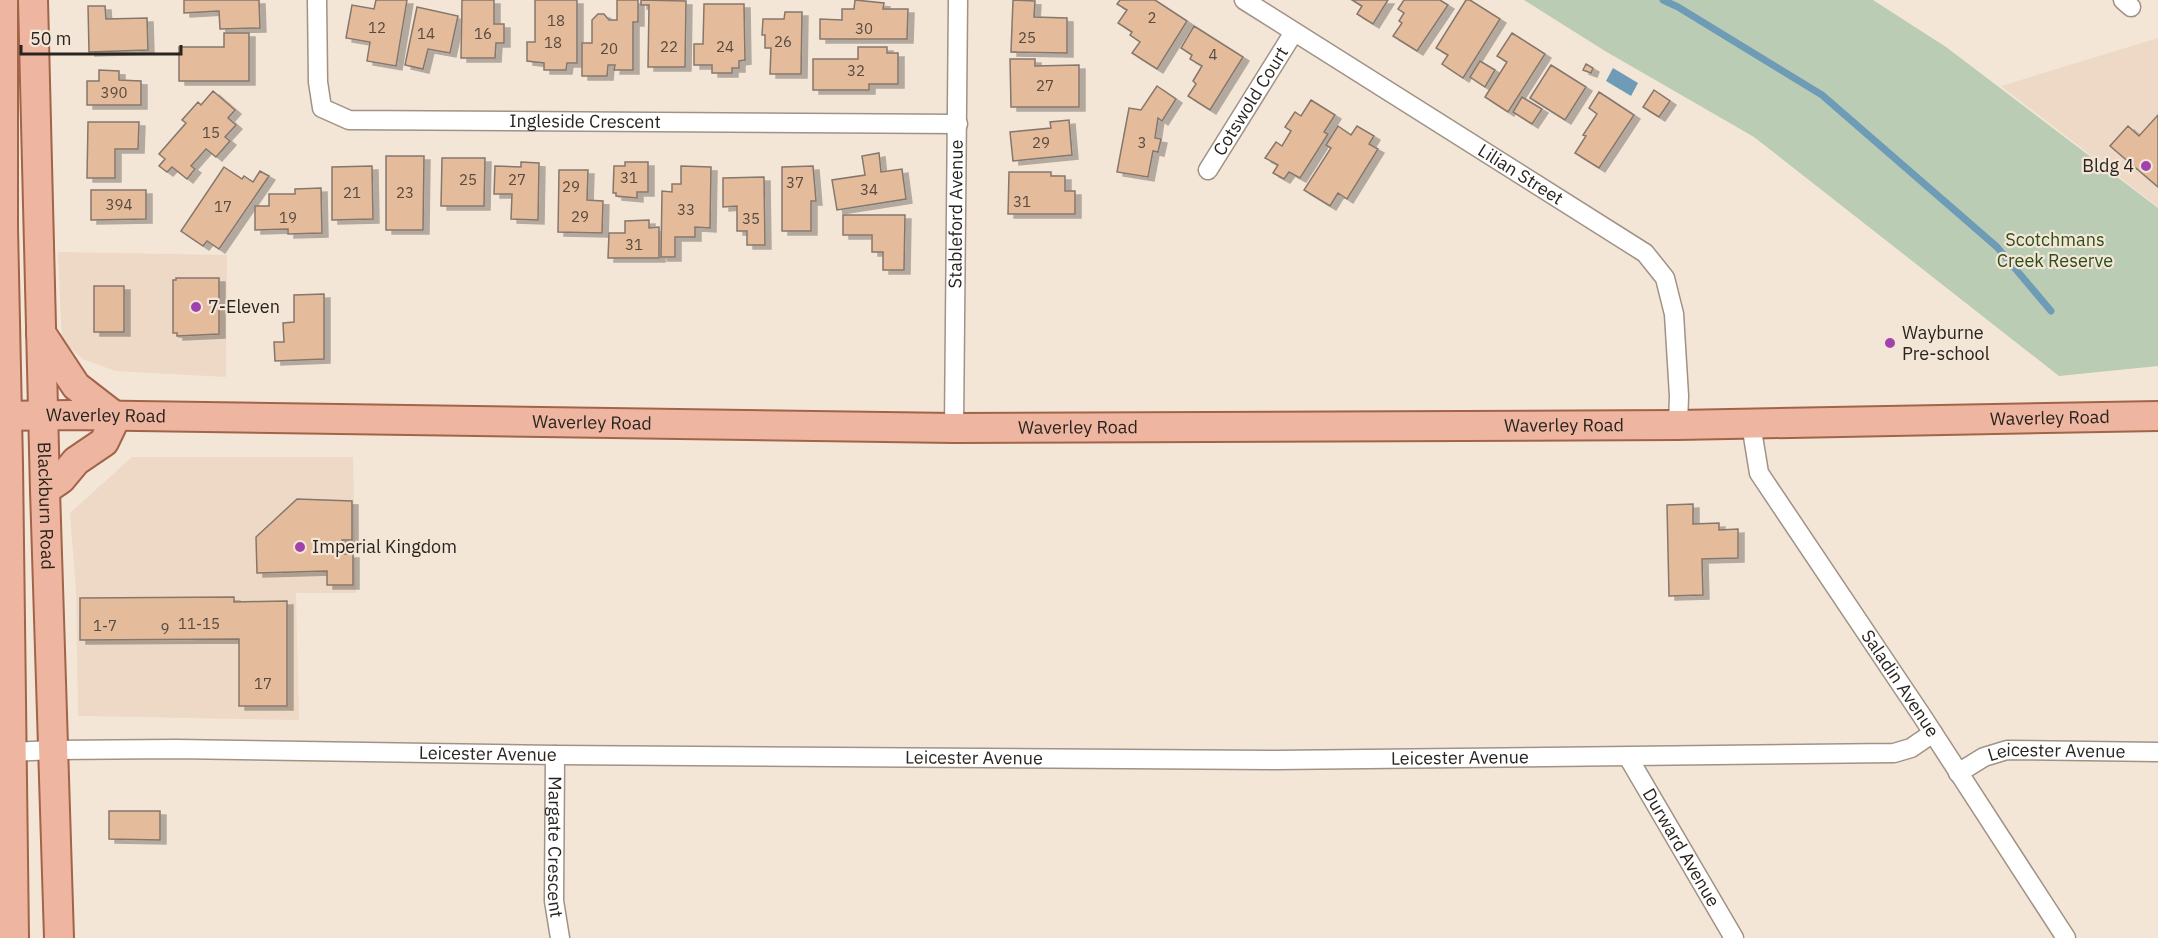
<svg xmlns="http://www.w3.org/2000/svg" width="2158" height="938" font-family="'IBM Plex Sans',sans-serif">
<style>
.built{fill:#edd9c5}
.green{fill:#baccb3}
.water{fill:#6e9cb7}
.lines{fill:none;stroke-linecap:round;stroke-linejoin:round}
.stream{stroke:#6e9cb7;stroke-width:7}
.building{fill:#e4bb9b;stroke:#86776c;stroke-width:1.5;filter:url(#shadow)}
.minor-casing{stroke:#a09285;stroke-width:21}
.primary-casing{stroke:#a16449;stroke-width:32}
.minor{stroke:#fff;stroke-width:18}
.primary{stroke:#eeb6a0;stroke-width:28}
.poi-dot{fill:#a043ae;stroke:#f4e6d7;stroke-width:2}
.labels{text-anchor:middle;stroke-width:4.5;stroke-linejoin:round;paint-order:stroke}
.number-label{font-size:15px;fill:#584a3e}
.street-label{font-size:18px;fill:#29241f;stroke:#f4e6d7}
.poi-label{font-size:18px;fill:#29241f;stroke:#f4e6d7;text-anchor:start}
.park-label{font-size:18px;fill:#2a4f18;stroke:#f4e6d7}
</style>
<defs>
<filter id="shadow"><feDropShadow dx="6" dy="4" stdDeviation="0" flood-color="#0004"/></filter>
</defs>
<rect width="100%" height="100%" fill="#f4e6d7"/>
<path class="built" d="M 2158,38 L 2158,207 L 2001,86 Z
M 58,252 L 227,255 L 226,377 L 115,371 L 83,359 L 62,341 Z
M 132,457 L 353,457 L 356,593 L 296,593 L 299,720 L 78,716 L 76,591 L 70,513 Z"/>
<path class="green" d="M 1524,0 L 1873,0 L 1946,47 L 2158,208 L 2158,366 L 2059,376 L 1754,137 L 1605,51 Z"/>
<path class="water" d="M 1613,68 L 1638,83 L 1631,96 L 1606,81 Z"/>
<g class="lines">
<path class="stream" d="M 1663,0 L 1678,7 L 1822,95 L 1997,247 L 2051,311"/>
</g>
<path class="building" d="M 184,0 L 259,0 L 260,28 L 220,29 L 219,11 L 184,13 Z
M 376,0 L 407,0 L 396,66 L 367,61 L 370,42 L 346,38 L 352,5 L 374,9 Z
M 462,0 L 494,0 L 494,24 L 504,24 L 504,43 L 496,43 L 495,58 L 461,58 Z
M 535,0 L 577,0 L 577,63 L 567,63 L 566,70 L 544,70 L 544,63 L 527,61 L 527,42 L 535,42 Z
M 617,0 L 638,0 L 638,22 L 633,22 L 633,70 L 614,70 L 615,65 L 608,65 L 607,76 L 582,76 L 582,43 L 592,43 L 592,20 L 598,14 L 604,14 L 609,20 L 617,20 Z
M 641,0 L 686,1 L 685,67 L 648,67 L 649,5 L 641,5 Z
M 855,0 L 884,3 L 883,9 L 908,9 L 907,39 L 820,39 L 820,19 L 842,20 L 842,9 L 854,9 Z
M 1013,0 L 1035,1 L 1034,17 L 1067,18 L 1067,53 L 1011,52 Z
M 1120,0 L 1155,0 L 1187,21 L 1157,69 L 1132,53 L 1140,42 L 1130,35 L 1132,32 L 1118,23 L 1127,10 L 1117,4 Z
M 1352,0 L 1388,0 L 1373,24 L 1357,14 L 1362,6 Z
M 1404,0 L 1440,0 L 1448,5 L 1417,51 L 1393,36 L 1402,23 L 1399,21 L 1404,13 L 1398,9 Z
M 1466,0 L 1470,0 L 1500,19 L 1463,78 L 1442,64 L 1448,55 L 1436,48 Z
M 704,4 L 744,4 L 745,60 L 739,61 L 739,68 L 732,68 L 732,73 L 712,73 L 712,65 L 694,65 L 694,44 L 703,44 Z
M 88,6 L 105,6 L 106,19 L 147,18 L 148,50 L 89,52 Z
M 417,7 L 458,16 L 450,53 L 428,49 L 423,69 L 405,65 Z
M 785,12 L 802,12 L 801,74 L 770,74 L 771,48 L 765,48 L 765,35 L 762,35 L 763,19 L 784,19 Z
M 1194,26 L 1243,57 L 1210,110 L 1188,96 L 1196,84 L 1193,81 L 1202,66 L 1190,59 L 1192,55 L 1181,48 Z
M 224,33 L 249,33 L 249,81 L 179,81 L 179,47 L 224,47 Z
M 1512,33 L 1545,54 L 1508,112 L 1485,97 L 1507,62 L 1497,56 Z
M 858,47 L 887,47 L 887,53 L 898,53 L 898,84 L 869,84 L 869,90 L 813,90 L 813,59 L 858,59 Z
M 1010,59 L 1035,59 L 1035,66 L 1079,65 L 1079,107 L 1011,107 Z
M 1480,61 L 1495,70 L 1485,87 L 1470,77 Z
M 1586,64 L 1593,68 L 1591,73 L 1583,70 Z
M 1551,65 L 1586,87 L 1565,120 L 1530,98 Z
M 99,70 L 119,71 L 119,80 L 141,81 L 141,105 L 87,105 L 87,81 L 99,81 Z
M 1157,86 L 1176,99 L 1162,121 L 1158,118 L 1155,138 L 1161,139 L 1158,152 L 1153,151 L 1148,177 L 1117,172 L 1129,108 L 1141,110 Z
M 1654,90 L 1670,101 L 1659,117 L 1643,107 Z
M 213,91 L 235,110 L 228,118 L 236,125 L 225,137 L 230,141 L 216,157 L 206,149 L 191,166 L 195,169 L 187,179 L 172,167 L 167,172 L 159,166 L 165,159 L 159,154 L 186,123 L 182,120 L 198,102 L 201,105 Z
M 1599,92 L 1634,115 L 1599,168 L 1575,153 L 1586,136 L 1583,135 L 1597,114 L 1589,108 Z
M 1522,97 L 1542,109 L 1532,124 L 1513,112 Z
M 1311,100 L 1335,115 L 1324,132 L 1328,134 L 1300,178 L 1289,172 L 1284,179 L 1273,173 L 1278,165 L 1265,158 L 1276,142 L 1282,146 L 1291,131 L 1285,127 L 1295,112 L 1301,116 Z
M 2158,115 L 2158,187 L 2110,146 L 2128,126 L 2139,136 Z
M 1069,120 L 1072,155 L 1013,161 L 1010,132 L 1051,128 L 1050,122 Z
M 88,122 L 139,122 L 138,149 L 115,149 L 115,178 L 87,178 Z
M 1338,126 L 1351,135 L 1357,126 L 1374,136 L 1369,144 L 1378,149 L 1347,199 L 1338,193 L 1330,206 L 1304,190 L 1331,148 L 1326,145 Z
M 879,153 L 881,172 L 902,169 L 906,199 L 837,210 L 832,180 L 865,175 L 862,156 Z
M 386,156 L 424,156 L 423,230 L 386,230 Z
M 442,158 L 485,158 L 484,206 L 441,206 Z
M 521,162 L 539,163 L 538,220 L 511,219 L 512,194 L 494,194 L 495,166 L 521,167 Z
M 625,162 L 648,162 L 648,192 L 637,192 L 637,198 L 616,196 L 616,193 L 613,193 L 614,166 L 625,166 Z
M 372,166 L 373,219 L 332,220 L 332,167 Z
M 681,166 L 711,167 L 710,228 L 695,227 L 695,237 L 675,237 L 675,257 L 661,257 L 662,191 L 672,192 L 672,184 L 681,184 Z
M 813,166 L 816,201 L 811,201 L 811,231 L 782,231 L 782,167 Z
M 224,167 L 242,179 L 244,176 L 253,182 L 260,171 L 269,176 L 219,249 L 207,241 L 203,246 L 181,231 Z
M 559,170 L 588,170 L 587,200 L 603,201 L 602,233 L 558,232 Z
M 1009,172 L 1051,172 L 1051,176 L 1065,176 L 1065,191 L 1075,191 L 1075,214 L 1008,214 Z
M 764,177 L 765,245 L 747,245 L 747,231 L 737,231 L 737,206 L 723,207 L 723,178 Z
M 321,188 L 322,233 L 288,234 L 288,229 L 255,230 L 255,206 L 269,206 L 269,194 L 295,194 L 295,189 Z
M 91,190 L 146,190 L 146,219 L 91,220 Z
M 843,215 L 905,215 L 904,270 L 883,270 L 883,252 L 872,252 L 872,235 L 843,235 Z
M 649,220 L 649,228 L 659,227 L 659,258 L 608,258 L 609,233 L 625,233 L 625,221 Z
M 176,278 L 219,278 L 219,334 L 177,336 L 177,333 L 173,333 L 173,280 L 176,280 Z
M 94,286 L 124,286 L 124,332 L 94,332 Z
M 324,294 L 324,359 L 275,361 L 274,342 L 284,342 L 283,323 L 294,322 L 294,295 Z
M 297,499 L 352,501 L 352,540 L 342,540 L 343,554 L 353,554 L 353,585 L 327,585 L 327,571 L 257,573 L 256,537 Z
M 1693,504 L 1693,524 L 1719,523 L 1719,530 L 1738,529 L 1738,558 L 1702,559 L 1703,595 L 1669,596 L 1667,505 Z
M 234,597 L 234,602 L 287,601 L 287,706 L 239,706 L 239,639 L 80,640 L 80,598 Z
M 109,811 L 160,811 L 160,840 L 109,839 Z"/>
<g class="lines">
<g class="minor-casing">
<g id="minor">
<path id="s1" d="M 317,0 L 318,82 L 322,108 L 349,120 L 958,124"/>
<path id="s2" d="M 1244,0 L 1645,253 L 1665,278 L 1674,314 L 1679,396 L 1678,425"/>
<path d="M 2123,0 L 2131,7"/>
<path id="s3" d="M 1208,170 L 1294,32"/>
<path id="s4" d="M 1751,424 L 1759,473 L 1922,716 L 2066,938"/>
<path id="s5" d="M 954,428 L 958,0"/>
<path id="s6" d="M 11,752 L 53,750 L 176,749 L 555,755 L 1276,760 L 1894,753 L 1911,748 L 1933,733"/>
<path id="s7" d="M 555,755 L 554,901 L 560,938"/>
<path id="s8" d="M 1628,757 L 1734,938"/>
<path id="s9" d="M 1958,773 L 1984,757 L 2007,750 L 2158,752"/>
</g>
</g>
<g class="primary-casing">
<g id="primary">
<path d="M 3,0 L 3,227 L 8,464 L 14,938"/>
<path id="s10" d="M 33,0 L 45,490 L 59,938"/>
<path d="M 41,333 L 76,386 L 116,417"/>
<path id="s11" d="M 0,416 L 71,415 L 954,428 L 1678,425 L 2158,416"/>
<path d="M 45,490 L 61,479 L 76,461 L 104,442 L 116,417"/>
</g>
</g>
<use href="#minor" class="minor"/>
<use href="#primary" class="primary"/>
</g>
<g class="poi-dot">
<circle cx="2146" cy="166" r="6"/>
<circle cx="196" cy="307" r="6"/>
<circle cx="1890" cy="343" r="6"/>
<circle cx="300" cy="547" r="6"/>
</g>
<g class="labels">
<g class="number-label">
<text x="1152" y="23">2</text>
<text x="556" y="26">18</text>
<text x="377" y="33">12</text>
<text x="864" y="34">30</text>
<text x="426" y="39">14</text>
<text x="483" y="39">16</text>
<text x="1027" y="43">25</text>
<text x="783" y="47">26</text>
<text x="553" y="48">18</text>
<text x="669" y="52">22</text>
<text x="725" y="52">24</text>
<text x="609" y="54">20</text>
<text x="1213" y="60">4</text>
<text x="856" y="76">32</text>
<text x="1045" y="91">27</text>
<text x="114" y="98">390</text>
<text x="211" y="138">15</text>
<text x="1041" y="148">29</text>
<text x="1142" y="148">3</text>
<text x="629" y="183">31</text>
<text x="468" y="185">25</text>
<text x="517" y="185">27</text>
<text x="795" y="188">37</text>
<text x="571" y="192">29</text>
<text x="869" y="195">34</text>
<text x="352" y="198">21</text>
<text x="405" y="198">23</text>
<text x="1022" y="207">31</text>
<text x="119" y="210">394</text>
<text x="223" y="212">17</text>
<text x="686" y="215">33</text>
<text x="580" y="222">29</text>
<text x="288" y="223">19</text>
<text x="751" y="224">35</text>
<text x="634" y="250">31</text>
<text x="199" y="629">11-15</text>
<text x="105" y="631">1-7</text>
<text x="165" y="634">9</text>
<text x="263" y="689">17</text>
</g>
<g class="street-label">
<text dy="6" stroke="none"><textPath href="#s3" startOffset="81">Cotswold Court</textPath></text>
<text dy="6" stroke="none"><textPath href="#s1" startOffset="374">Ingleside Crescent</textPath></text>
<text dy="6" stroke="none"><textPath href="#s2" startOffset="327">Lilian Street</textPath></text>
<text dy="6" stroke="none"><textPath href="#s5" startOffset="214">Stableford Avenue</textPath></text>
<text dy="6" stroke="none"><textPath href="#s11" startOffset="106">Waverley Road</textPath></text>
<text dy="6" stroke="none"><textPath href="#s11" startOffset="2050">Waverley Road</textPath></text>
<text dy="6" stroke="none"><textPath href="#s11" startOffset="592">Waverley Road</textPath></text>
<text dy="6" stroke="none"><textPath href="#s11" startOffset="1564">Waverley Road</textPath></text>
<text dy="6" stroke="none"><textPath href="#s11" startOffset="1078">Waverley Road</textPath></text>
<text dy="6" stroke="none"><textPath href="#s10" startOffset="506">Blackburn Road</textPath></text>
<text dy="6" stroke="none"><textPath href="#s4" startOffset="303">Saladin Avenue</textPath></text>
<text dy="6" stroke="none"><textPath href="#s6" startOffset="477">Leicester Avenue</textPath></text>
<text dy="6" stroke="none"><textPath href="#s9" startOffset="104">Leicester Avenue</textPath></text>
<text dy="6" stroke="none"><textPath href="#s6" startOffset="963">Leicester Avenue</textPath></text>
<text dy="6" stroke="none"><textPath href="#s6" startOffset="1449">Leicester Avenue</textPath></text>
<text dy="6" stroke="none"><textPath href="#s7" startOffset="92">Margate Crescent</textPath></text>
<text dy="6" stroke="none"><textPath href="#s8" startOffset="105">Durward Avenue</textPath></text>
</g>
<g class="poi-label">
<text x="2134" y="172" text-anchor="end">Bldg 4</text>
<text x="208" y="313">7-Eleven</text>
<text x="1902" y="339">Wayburne<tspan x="1902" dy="21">Pre-school</tspan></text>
<text x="312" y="553">Imperial Kingdom</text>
</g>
<g class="park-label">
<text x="2055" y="246">Scotchmans<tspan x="2055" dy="21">Creek Reserve</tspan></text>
</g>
</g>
<path d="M21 45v9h160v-9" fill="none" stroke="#29241f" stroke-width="3"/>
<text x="30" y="45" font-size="18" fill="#29241f" stroke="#f4e6d7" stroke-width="4.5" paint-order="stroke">50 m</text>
</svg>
